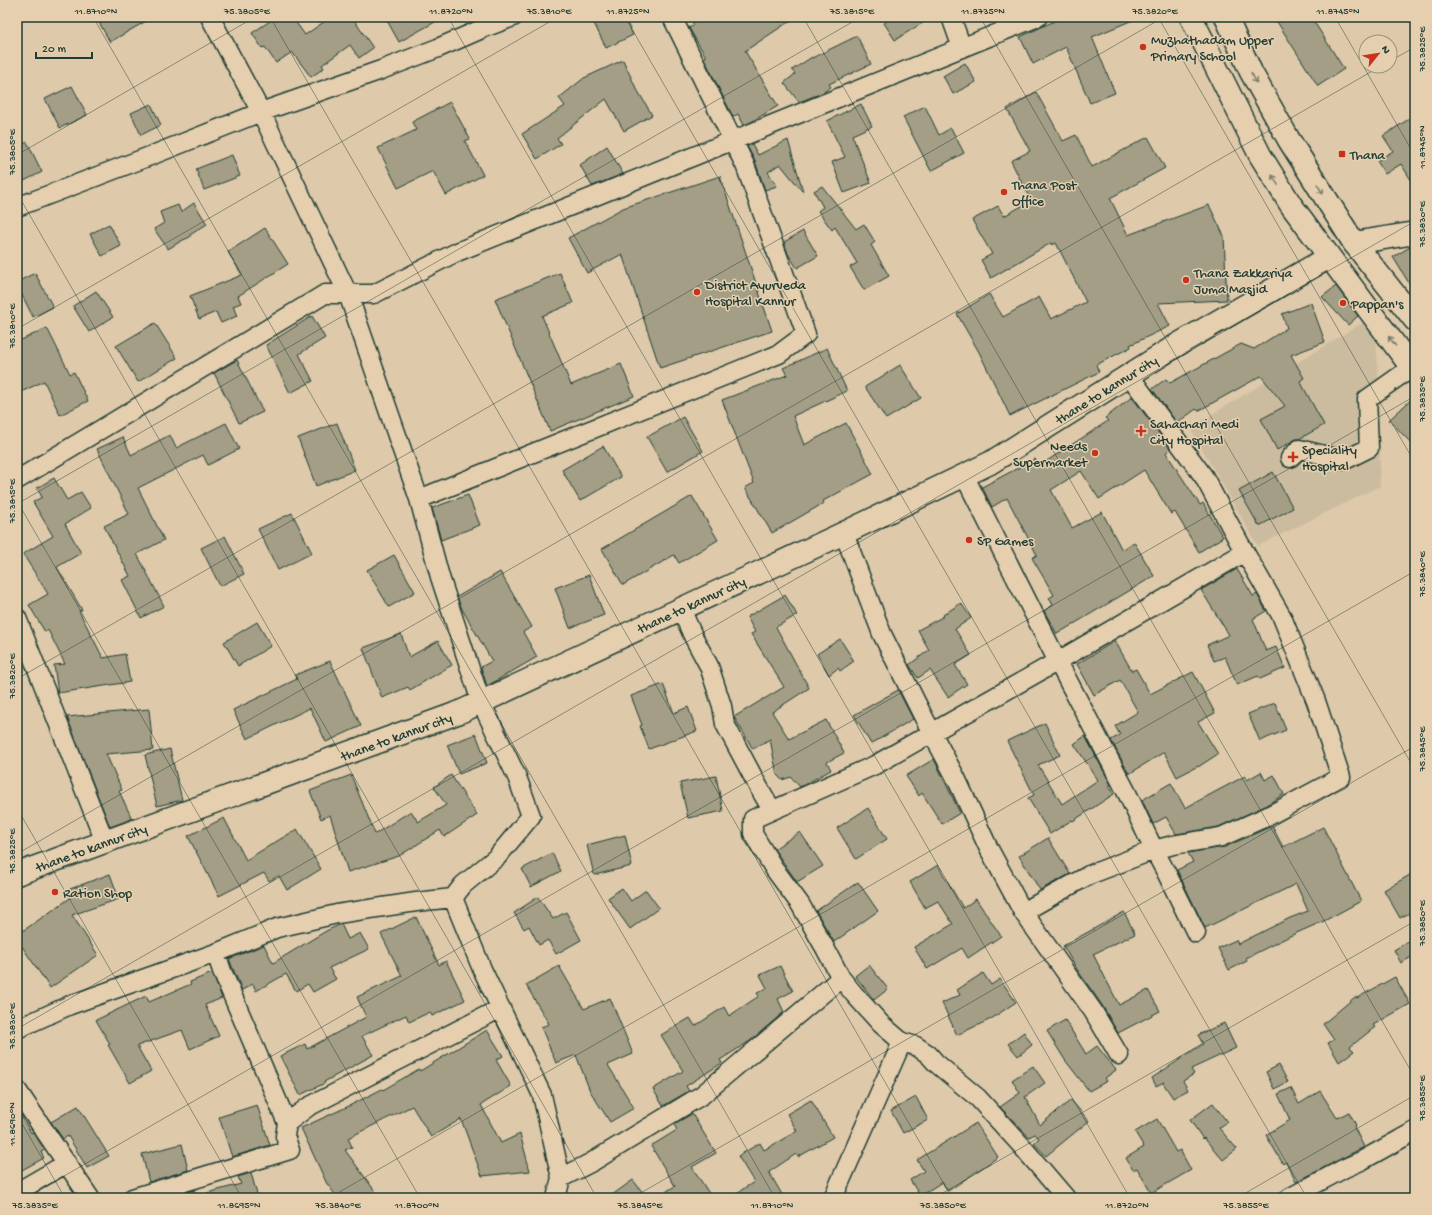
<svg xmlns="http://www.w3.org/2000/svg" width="1432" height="1215" font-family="'Gochi Hand',sans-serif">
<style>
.built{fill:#ccbc9f}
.building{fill:#a39e85;stroke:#1f3d34}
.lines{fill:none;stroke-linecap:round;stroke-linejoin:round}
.street-casing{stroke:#1f3d34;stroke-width:21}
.secondary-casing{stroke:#1f3d34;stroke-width:25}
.highway-casing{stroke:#1f3d34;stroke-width:25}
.street{stroke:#e6cfaf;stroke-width:18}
.secondary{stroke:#e6cfaf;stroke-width:22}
.highway{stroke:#e6cfaf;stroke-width:22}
.oneway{stroke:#797f6b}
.ticks{fill:none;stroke:#1f3d34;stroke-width:1;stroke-opacity:0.45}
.poi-dot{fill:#c8321e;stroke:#e6cfaf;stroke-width:1.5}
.labels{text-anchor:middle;stroke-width:3;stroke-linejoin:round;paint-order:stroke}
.poi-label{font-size:14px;fill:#1f3d34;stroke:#e6cfaf;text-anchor:start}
.street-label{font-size:14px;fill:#1f3d34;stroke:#e6cfaf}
.neatline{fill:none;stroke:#1f3d34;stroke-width:1.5}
.ticks-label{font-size:10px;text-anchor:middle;fill:#1f3d34}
</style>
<rect width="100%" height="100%" fill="#dec9aa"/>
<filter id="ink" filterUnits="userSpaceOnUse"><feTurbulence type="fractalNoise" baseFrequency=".025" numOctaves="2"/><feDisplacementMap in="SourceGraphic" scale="8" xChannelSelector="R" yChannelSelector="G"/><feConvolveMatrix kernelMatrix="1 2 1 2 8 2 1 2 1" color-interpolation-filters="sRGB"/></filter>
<g filter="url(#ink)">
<path class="built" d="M 1375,315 L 1379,395 L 1380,486 L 1258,546 L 1190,428 Z"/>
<path class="building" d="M 96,17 L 153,17 L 110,42 Z
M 276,17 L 292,17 L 305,35 L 331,17 L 352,17 L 373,48 L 359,58 L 350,45 L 322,65 L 324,68 L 311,77 L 292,52 L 276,63 L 265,47 L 262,48 L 252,33 Z
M 385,17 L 444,17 L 399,42 Z
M 591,17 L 624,17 L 633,35 L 606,48 Z
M 689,17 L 796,17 L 745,51 L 778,106 L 751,122 L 744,125 L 738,114 L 733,117 L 704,58 L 706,57 L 689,28 L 694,25 Z
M 893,17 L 932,17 L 895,40 L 884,23 Z
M 1063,17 L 1140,17 L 1092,37 L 1115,93 L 1090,103 L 1066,47 L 1033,64 L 1020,37 Z
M 1274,17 L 1311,17 L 1344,69 L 1318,86 Z
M 857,36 L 871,64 L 829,84 L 831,87 L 822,93 L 799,102 L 784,83 L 795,74 L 792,70 L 812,57 L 812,58 Z
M 623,60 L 635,86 L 652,115 L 624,131 L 606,99 L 557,138 L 561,144 L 537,159 L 522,134 L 565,106 L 559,98 L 584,78 Z
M 965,63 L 976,82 L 953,94 L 943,76 Z
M 72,86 L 87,115 L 60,128 L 45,99 Z
M 1036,92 L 1063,141 L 1076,135 L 1092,167 L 1148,137 L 1165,168 L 1110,198 L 1128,235 L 1209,205 L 1224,236 L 1227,300 L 1158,303 L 1170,326 L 1130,345 L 1131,347 L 1096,365 L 1099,372 L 1010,416 L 979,352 L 957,314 L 989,294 L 1003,317 L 1039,297 L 1051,319 L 1086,302 L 1056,243 L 1052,245 L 1051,243 L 991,278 L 981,260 L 992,254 L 972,220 L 998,206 L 1004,216 L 1031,201 L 1011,161 L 1030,151 L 1007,109 Z
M 450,102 L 470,139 L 465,141 L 483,175 L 446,195 L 433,171 L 398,188 L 378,148 L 416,130 L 412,122 Z
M 151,104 L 161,125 L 141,135 L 131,113 Z
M 861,104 L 872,126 L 852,135 L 871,183 L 844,193 L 832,162 L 845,157 L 827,121 Z
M 925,106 L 939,135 L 951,128 L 964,153 L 931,171 L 903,117 Z
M 1415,115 L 1415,186 L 1401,164 L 1385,174 L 1377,161 L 1393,151 L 1383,136 Z
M 788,140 L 803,191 L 802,191 L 780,164 L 768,172 L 777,186 L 765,190 L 755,161 L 747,146 L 752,144 L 758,155 Z
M 27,142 L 42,172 L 24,181 L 17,167 L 17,147 Z
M 607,146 L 623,174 L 592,186 L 580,165 Z
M 232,155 L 240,176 L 204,190 L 196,169 Z
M 720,176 L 772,331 L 660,368 L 622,254 L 587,273 L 568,238 L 623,208 Z
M 822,186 L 856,229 L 864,224 L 875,242 L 871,245 L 889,276 L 864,290 L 850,267 L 857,263 L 835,227 L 832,230 L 818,211 L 823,207 L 814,191 Z
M 194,203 L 207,224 L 190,235 L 190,237 L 181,241 L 168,249 L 154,229 L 164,223 L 160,212 L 178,205 L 181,212 Z
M 109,224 L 121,246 L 102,256 L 90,234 Z
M 265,228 L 288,264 L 238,296 L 241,303 L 233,306 L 237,316 L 221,323 L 216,312 L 199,319 L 190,296 L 242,275 L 228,252 Z
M 803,231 L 818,256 L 797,268 L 788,254 L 784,242 Z
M 1410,247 L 1415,256 L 1415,293 L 1393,257 Z
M 35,273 L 53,307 L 33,317 L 17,285 L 17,282 Z
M 560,273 L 573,303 L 542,316 L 571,385 L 621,364 L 634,396 L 550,431 L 495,299 Z
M 1336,286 L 1358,316 L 1348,325 L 1322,297 Z
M 96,291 L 113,317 L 89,332 L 73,306 Z
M 1311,303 L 1325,342 L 1291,355 L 1304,378 L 1300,381 L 1324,425 L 1299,439 L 1296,439 L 1277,450 L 1261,419 L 1285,406 L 1261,376 L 1198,411 L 1196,409 L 1177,423 L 1152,389 L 1166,379 L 1170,383 L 1241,344 L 1254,349 L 1287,328 L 1282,314 Z
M 312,316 L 325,338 L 299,354 L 313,381 L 290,393 L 266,345 Z
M 155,323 L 177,358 L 138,382 L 116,346 Z
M 47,328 L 70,374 L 74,372 L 88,401 L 60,415 L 44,381 L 17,394 L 17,342 Z
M 827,348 L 847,391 L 793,416 L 804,445 L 846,423 L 873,474 L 823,501 L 824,503 L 772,533 L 745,488 L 754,483 L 722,400 L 787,375 L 783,368 Z
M 237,360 L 263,412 L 239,423 L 214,373 Z
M 900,365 L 921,398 L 886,419 L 865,387 Z
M 1415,396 L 1415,447 L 1389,420 Z
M 1132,397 L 1170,448 L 1166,453 L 1200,505 L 1203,503 L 1223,537 L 1199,552 L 1175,512 L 1171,514 L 1144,470 L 1099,499 L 1081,471 L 1051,490 L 1072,528 L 1102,512 L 1122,550 L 1134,542 L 1154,576 L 1057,634 L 1044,611 L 1053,605 L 1049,598 L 1054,595 L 1032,558 L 1037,555 L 1007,498 L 992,507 L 982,487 L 1035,459 L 1039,466 L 1108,421 L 1105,418 Z
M 683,417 L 703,451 L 667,472 L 647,437 Z
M 226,423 L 239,449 L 208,465 L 203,455 L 138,488 L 164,540 L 137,554 L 164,606 L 141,618 L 122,580 L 130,576 L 104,526 L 129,514 L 97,449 L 123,437 L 131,455 L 170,435 L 176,448 Z
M 337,423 L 355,470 L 316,486 L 298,438 Z
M 603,446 L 621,477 L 580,501 L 562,470 Z
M 1273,472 L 1293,508 L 1259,526 L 1239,491 Z
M 54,478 L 67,500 L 81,492 L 91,508 L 65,524 L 81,553 L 57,567 L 82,610 L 79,611 L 103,658 L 125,654 L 130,682 L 58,693 L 54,665 L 65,664 L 48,630 L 45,632 L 29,605 L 48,594 L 23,554 L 53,536 L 33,502 L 42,497 L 37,488 Z
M 468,495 L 480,525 L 441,540 L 432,508 Z
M 692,496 L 718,540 L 679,563 L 674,555 L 623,585 L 602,549 Z
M 292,513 L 312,553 L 278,570 L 258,529 Z
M 225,536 L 244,574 L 220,586 L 201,548 Z
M 394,555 L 415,592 L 389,607 L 367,570 Z
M 1237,569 L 1253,596 L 1257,594 L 1266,611 L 1253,619 L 1266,651 L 1276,647 L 1285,668 L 1260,679 L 1258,676 L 1237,685 L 1225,657 L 1214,661 L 1207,645 L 1229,635 L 1201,590 Z
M 500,572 L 532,627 L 523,632 L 537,657 L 487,686 L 481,667 L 492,661 L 462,609 L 457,597 Z
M 589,575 L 604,615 L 570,628 L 555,588 Z
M 785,595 L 797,615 L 776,627 L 809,688 L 772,712 L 789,739 L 826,720 L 844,753 L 827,762 L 831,770 L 800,787 L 791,777 L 782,780 L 777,775 L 770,739 L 753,749 L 734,717 L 762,700 L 762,699 L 764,699 L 784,687 L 751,634 L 755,632 L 747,617 Z
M 961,603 L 971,618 L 955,629 L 971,655 L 955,665 L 967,684 L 948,697 L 930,670 L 918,678 L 909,665 L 929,650 L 918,630 L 944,616 L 943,615 Z
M 257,622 L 271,646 L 238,666 L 224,642 Z
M 401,634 L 409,657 L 438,641 L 452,665 L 410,690 L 408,687 L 382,698 L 363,648 Z
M 840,639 L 854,661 L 840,671 L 838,668 L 829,675 L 817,654 Z
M 1115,641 L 1132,671 L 1136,669 L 1150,694 L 1193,672 L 1215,713 L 1198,722 L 1218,754 L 1198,767 L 1198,766 L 1177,777 L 1164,752 L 1129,774 L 1111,740 L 1120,735 L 1115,726 L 1138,712 L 1120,680 L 1094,695 L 1077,664 Z
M 330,661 L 361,726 L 326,742 L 310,708 L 247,739 L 233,710 L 297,679 L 295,675 Z
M 663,684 L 674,713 L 688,707 L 697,731 L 649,749 L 640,726 L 642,725 L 631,696 Z
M 898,690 L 913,719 L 871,744 L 854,715 Z
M 1275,703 L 1286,730 L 1260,741 L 1248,714 Z
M 149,709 L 153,750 L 106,754 L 122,790 L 119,791 L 132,819 L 110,827 L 67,717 Z
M 1045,723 L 1060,755 L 1038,765 L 1062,804 L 1098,780 L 1074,744 L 1085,736 L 1111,785 L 1109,786 L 1114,794 L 1073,821 L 1072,820 L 1050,834 L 1028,798 L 1034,795 L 1007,741 Z
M 476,734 L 487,763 L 459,774 L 447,745 Z
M 170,749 L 182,800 L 157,806 L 145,755 Z
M 934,759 L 960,813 L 942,824 L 922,793 L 919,796 L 906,776 Z
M 1261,772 L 1265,780 L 1274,775 L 1284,794 L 1263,807 L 1218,827 L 1176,834 L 1166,817 L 1153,824 L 1142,800 L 1171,783 L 1185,808 L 1245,776 L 1247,780 Z
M 351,775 L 375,834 L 411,811 L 418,822 L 446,805 L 434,787 L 451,775 L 477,815 L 444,837 L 440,830 L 399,856 L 348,872 L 330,815 L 321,819 L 310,791 Z
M 716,776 L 723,811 L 688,818 L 680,783 Z
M 868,808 L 887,839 L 856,859 L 837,828 Z
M 224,818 L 246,860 L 297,829 L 321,869 L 287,890 L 279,876 L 269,881 L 264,873 L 219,896 L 188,836 Z
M 1272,826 L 1283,847 L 1323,827 L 1361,901 L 1326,920 L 1292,935 L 1246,958 L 1247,961 L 1229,970 L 1218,948 L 1236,940 L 1238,944 L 1290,918 L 1308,911 L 1296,884 L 1205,928 L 1177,870 L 1193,862 L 1188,853 L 1225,847 Z
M 800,832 L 823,866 L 797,882 L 774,849 Z
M 625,835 L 632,866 L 594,875 L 587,845 Z
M 1048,838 L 1070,874 L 1040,890 L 1019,856 Z
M 552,853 L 561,871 L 531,887 L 522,869 Z
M 938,865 L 963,908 L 976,899 L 1001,936 L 968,958 L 962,948 L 927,969 L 914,947 L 953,924 L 938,901 L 925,908 L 910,882 Z
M 1415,872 L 1415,910 L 1400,918 L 1384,890 Z
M 110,874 L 119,899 L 72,915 L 98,955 L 50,988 L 17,939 L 17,935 L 73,896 L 70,889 Z
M 858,882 L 878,911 L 834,942 L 816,911 Z
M 622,888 L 631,901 L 646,890 L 659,908 L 630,929 L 608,898 Z
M 538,897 L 553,919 L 566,912 L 581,940 L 556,954 L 548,940 L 539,945 L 529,926 L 524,929 L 514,913 Z
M 1124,912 L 1135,934 L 1093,954 L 1119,1005 L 1148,990 L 1160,1011 L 1118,1033 L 1102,1005 L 1078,971 L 1063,946 Z
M 416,917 L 439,965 L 446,961 L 465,1000 L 432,1016 L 430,1012 L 409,1022 L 406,1015 L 362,1036 L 373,1055 L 324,1082 L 325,1083 L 300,1095 L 280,1056 L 305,1044 L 307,1049 L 366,1017 L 357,997 L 402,976 L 381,934 Z
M 341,924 L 348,939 L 360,933 L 369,949 L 329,968 L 336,979 L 313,992 L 308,984 L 296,991 L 286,974 L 256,991 L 253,984 L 242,990 L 229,959 L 264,945 L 273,963 L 326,931 Z
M 1415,937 L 1415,955 L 1401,963 L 1394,950 Z
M 869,965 L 888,989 L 874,1000 L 855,976 Z
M 559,966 L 584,1009 L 610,998 L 633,1054 L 608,1065 L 634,1108 L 610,1122 L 590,1091 L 576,1055 L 556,1063 L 541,1027 L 549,1024 L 526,985 Z
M 780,966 L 793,991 L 778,999 L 784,1012 L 750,1041 L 720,1060 L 722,1063 L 686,1086 L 689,1091 L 663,1106 L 653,1089 L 683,1071 L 661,1035 L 690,1018 L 695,1026 L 724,1007 L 729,1016 L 759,996 L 757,993 L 767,988 L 760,975 Z
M 212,973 L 222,998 L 205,1005 L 219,1036 L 190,1049 L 182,1030 L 137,1046 L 151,1071 L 130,1083 L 108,1045 L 110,1044 L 96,1020 L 146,996 L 149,1002 L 191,984 L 190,982 Z
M 983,973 L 991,985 L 1000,979 L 1016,1002 L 991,1019 L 957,1035 L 942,1003 L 960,995 L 957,990 Z
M 1395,977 L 1410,1004 L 1373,1025 L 1375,1027 L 1350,1047 L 1354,1051 L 1339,1062 L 1328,1043 L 1334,1040 L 1323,1024 L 1355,997 L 1357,998 Z
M 1065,1020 L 1086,1054 L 1097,1046 L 1116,1070 L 1105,1078 L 1107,1081 L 1089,1091 L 1065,1060 L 1047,1031 Z
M 1224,1023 L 1236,1048 L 1191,1069 L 1194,1074 L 1183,1081 L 1188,1090 L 1173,1098 L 1163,1083 L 1164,1082 L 1156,1086 L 1152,1078 L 1203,1044 L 1198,1035 Z
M 487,1030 L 503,1056 L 496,1060 L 511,1086 L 481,1105 L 501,1143 L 520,1134 L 530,1171 L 482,1176 L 461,1119 L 431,1137 L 412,1106 L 348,1138 L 352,1147 L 345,1150 L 380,1198 L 338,1198 L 327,1184 L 301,1128 L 349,1106 L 382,1089 L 383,1090 L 419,1069 L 420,1071 Z
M 1024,1032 L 1032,1045 L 1018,1056 L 1008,1044 Z
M 1279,1065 L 1288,1082 L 1274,1089 L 1266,1072 Z
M 1033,1066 L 1045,1083 L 1025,1097 L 1040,1125 L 1071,1100 L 1089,1121 L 1046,1156 L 1034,1143 L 1039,1138 L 1035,1134 L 1029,1137 L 1000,1107 L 1020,1093 L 1012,1080 Z
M 1291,1088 L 1299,1104 L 1320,1091 L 1337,1118 L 1349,1112 L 1356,1125 L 1354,1127 L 1364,1147 L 1296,1182 L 1286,1162 L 1283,1164 L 1266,1135 L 1290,1120 L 1278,1094 Z
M 916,1097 L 928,1120 L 903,1133 L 891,1111 Z
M 811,1100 L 833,1137 L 798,1157 L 796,1154 L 769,1172 L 784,1198 L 729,1198 L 754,1182 L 738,1156 L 760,1143 L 764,1150 L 797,1131 L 787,1114 Z
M 1213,1103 L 1227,1122 L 1219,1128 L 1237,1149 L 1223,1160 L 1204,1138 L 1203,1139 L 1190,1120 Z
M 257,1105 L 270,1145 L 232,1157 L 219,1117 Z
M 78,1106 L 109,1156 L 87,1168 L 68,1136 L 63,1139 L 51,1122 Z
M 17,1109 L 31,1133 L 33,1132 L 45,1150 L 41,1152 L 44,1158 L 22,1170 L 17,1161 Z
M 692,1114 L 716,1153 L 692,1167 L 712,1198 L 656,1198 L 675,1186 L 651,1146 L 677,1130 L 674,1124 Z
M 1157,1119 L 1176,1152 L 1180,1150 L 1191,1170 L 1151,1193 L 1137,1168 L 1133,1170 L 1126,1158 L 1144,1147 L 1135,1132 Z
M 976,1123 L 998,1157 L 948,1191 L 942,1182 L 920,1196 L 910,1180 L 924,1171 L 917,1160 Z
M 182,1144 L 188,1170 L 149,1182 L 142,1154 Z
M 251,1173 L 258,1198 L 208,1198 L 207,1193 L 241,1184 L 238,1177 Z
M 633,1180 L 647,1198 L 608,1198 Z
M 194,1190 L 196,1198 L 168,1198 Z"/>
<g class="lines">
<g class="street-casing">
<path id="street" d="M 210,17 L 261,112 L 348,294 L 419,499 L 440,577 L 481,702 L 517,777 L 531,816 L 497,857 L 463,885 L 453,898 L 482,969 L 542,1095 L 561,1178 L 556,1198
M 951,17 L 962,48
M 17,207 L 150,156 L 261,112 L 381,70 L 438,48 L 484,28 L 513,17
M 1290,458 L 1299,449 L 1345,460 L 1369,448 L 1367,399 L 1401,375 L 1413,370
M 964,475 L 1055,656 L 1127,793 L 1154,850 L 1166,872 L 1196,933
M 17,480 L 325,294 L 374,294 L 457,252 L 1038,17
M 419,499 L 779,354 L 806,334 L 745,165 L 672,17
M 844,533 L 882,634 L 923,716 L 956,778 L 989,849 L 1023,912 L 1093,1011 L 1119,1055
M 681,609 L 694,638 L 709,666 L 722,706 L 725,724 L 758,786 L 772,810
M 17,618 L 105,842
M 1023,912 L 1089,875 L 1154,850 L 1173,845 L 1221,837 L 1268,816 L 1341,777 L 1316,701 L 1282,617 L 1239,542 L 1204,477 L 1129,375
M 216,953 L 222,971 L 287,1123
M 17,1029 L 70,1005 L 216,953 L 277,928 L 337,914 L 416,902 L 453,898
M 17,1090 L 90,1198
M 561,1178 L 592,1162 L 702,1095 L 841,978
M 17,1192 L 67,1163
M 132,1198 L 290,1150 L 285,1136 L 287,1123 L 308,1107 L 501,1008
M 833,1198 L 902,1042
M 1066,1198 L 1020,1144 L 978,1098 L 936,1063 L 928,1054 L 916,1046 L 902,1042 L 881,1024 L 854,994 L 841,978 L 825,948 L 800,904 L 775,870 L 753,834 L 753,819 L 875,765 L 1058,661 L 1245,552
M 1289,1198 L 1345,1168 L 1361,1161 L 1415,1131"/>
</g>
<g class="secondary-casing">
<path id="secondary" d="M 1354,243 L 1415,233
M 17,874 L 460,712 L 844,533 L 990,463 L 1177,345 L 1329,257"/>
</g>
<g class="highway-casing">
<path id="highway" d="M 1191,17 L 1260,155 L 1291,205 L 1415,372
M 1226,17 L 1251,72 L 1289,140 L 1354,243 L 1415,320"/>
</g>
<use href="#street" class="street"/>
<use href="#secondary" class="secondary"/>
<use href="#highway" class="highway"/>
</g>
<defs><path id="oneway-shaft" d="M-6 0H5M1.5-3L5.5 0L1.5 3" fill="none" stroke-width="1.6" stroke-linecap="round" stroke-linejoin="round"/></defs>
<g class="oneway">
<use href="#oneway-shaft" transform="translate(1254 78) rotate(61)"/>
<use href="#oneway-shaft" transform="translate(1275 180) rotate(-122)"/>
<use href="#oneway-shaft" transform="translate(1320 189) rotate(58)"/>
<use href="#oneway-shaft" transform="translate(1392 341) rotate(-127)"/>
</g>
</g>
<path class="ticks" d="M 93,17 L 775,1198M 270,17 L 952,1198M 448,17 L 1130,1198M 625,17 L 1307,1198M 803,17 L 1415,1078M 980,17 L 1415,770M 1158,17 L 1415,463M 1335,17 L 1415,156M 1390,61 L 1415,47M 17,155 L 255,17M 17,193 L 597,1198M 17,329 L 558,17M 17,501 L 420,1198M 17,504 L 861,17M 17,679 L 1164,17M 17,808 L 242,1198M 17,854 L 1381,66M 17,1029 L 1415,221M 17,1115 L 65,1198M 26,1198 L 1415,396M 329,1198 L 1415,571M 632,1198 L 1415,746M 934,1198 L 1415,921M 1237,1198 L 1415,1095"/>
<g class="poi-dot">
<circle cx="1143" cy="47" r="4"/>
<rect x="1338" y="150" width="8" height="8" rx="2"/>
<circle cx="1004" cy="192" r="4"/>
<circle cx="1186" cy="280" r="4"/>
<circle cx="697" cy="292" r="4"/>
<circle cx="1343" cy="303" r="4"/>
<path d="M1139 425h4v4h4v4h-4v4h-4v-4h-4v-4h4z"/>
<circle cx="1095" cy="453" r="4"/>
<path d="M1291 451h4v4h4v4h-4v4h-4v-4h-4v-4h4z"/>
<circle cx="969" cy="540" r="4"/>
<circle cx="55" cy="892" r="4"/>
</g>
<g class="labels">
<g class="poi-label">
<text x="1151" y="44">Muzhathadam Upper<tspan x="1151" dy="16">Primary School</tspan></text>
<text x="1350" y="159">Thana</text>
<text x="1012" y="189">Thana Post<tspan x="1012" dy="16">Office</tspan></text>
<text x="1194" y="277">Thana Zakkariya<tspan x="1194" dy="16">Juma Masjid</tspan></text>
<text x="705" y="289">District Ayurveda<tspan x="705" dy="16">Hospital Kannur</tspan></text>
<text x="1351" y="308">Pappan's</text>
<text x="1150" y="428">Sahachari Medi<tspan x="1150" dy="16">City Hospital</tspan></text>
<text x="1087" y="450" text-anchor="end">Needs<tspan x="1087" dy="16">Supermarket</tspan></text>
<text x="1302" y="454">Speciality<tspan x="1302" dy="16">Hospital</tspan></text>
<text x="977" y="545">SP Games</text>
<text x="63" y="897">Ration Shop</text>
</g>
<g class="street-label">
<text transform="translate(1106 389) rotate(-32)" y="5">thane to kannur city</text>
<text transform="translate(691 604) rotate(-25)" y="5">thane to kannur city</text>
<text transform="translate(396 736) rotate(-20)" y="5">thane to kannur city</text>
<text transform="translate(91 847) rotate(-20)" y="5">thane to kannur city</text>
</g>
</g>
<rect width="1432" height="1215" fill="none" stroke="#e6cfaf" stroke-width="44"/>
<g transform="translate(1378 54) rotate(60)"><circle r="19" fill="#e6cfaf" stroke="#96957e"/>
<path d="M0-3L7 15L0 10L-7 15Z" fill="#c8321e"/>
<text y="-6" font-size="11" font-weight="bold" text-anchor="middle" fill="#1f3d34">N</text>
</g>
<path d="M36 52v6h56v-6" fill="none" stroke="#1f3d34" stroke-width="2"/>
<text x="42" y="52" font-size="12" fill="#1f3d34" stroke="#e6cfaf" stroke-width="3" paint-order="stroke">20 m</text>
<rect x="22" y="22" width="1388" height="1171" class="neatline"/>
<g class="ticks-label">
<text x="96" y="14">11.8710°N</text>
<text x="247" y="14">75.3805°E</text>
<text x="451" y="14">11.8720°N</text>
<text x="549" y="14">75.3810°E</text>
<text x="628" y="14">11.8725°N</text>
<text x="852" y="14">75.3815°E</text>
<text x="983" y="14">11.8735°N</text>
<text x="1155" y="14">75.3820°E</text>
<text x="1338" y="14">11.8745°N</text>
<text transform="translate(1421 49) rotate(-90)" y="4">75.3825°E</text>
<text transform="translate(1421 147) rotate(-90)" y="4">11.8745°N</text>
<text transform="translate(11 152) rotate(-90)" y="4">75.3805°E</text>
<text transform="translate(1421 224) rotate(-90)" y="4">75.3830°E</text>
<text transform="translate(11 326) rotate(-90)" y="4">75.3810°E</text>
<text transform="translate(1421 399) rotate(-90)" y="4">75.3835°E</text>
<text transform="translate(11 501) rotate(-90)" y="4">75.3815°E</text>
<text transform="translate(1421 574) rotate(-90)" y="4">75.3840°E</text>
<text transform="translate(11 676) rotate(-90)" y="4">75.3820°E</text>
<text transform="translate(1421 749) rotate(-90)" y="4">75.3845°E</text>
<text transform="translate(11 851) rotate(-90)" y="4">75.3825°E</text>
<text transform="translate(1421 923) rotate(-90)" y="4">75.3850°E</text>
<text transform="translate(11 1026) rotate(-90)" y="4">75.3830°E</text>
<text transform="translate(1421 1098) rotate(-90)" y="4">75.3855°E</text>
<text transform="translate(11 1124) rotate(-90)" y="4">11.8690°N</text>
<text x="35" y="1208">75.3835°E</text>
<text x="239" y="1208">11.8695°N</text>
<text x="338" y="1208">75.3840°E</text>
<text x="417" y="1208">11.8700°N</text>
<text x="640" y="1208">75.3845°E</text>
<text x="772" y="1208">11.8710°N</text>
<text x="943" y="1208">75.3850°E</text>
<text x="1127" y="1208">11.8720°N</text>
<text x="1246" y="1208">75.3855°E</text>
</g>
</svg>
